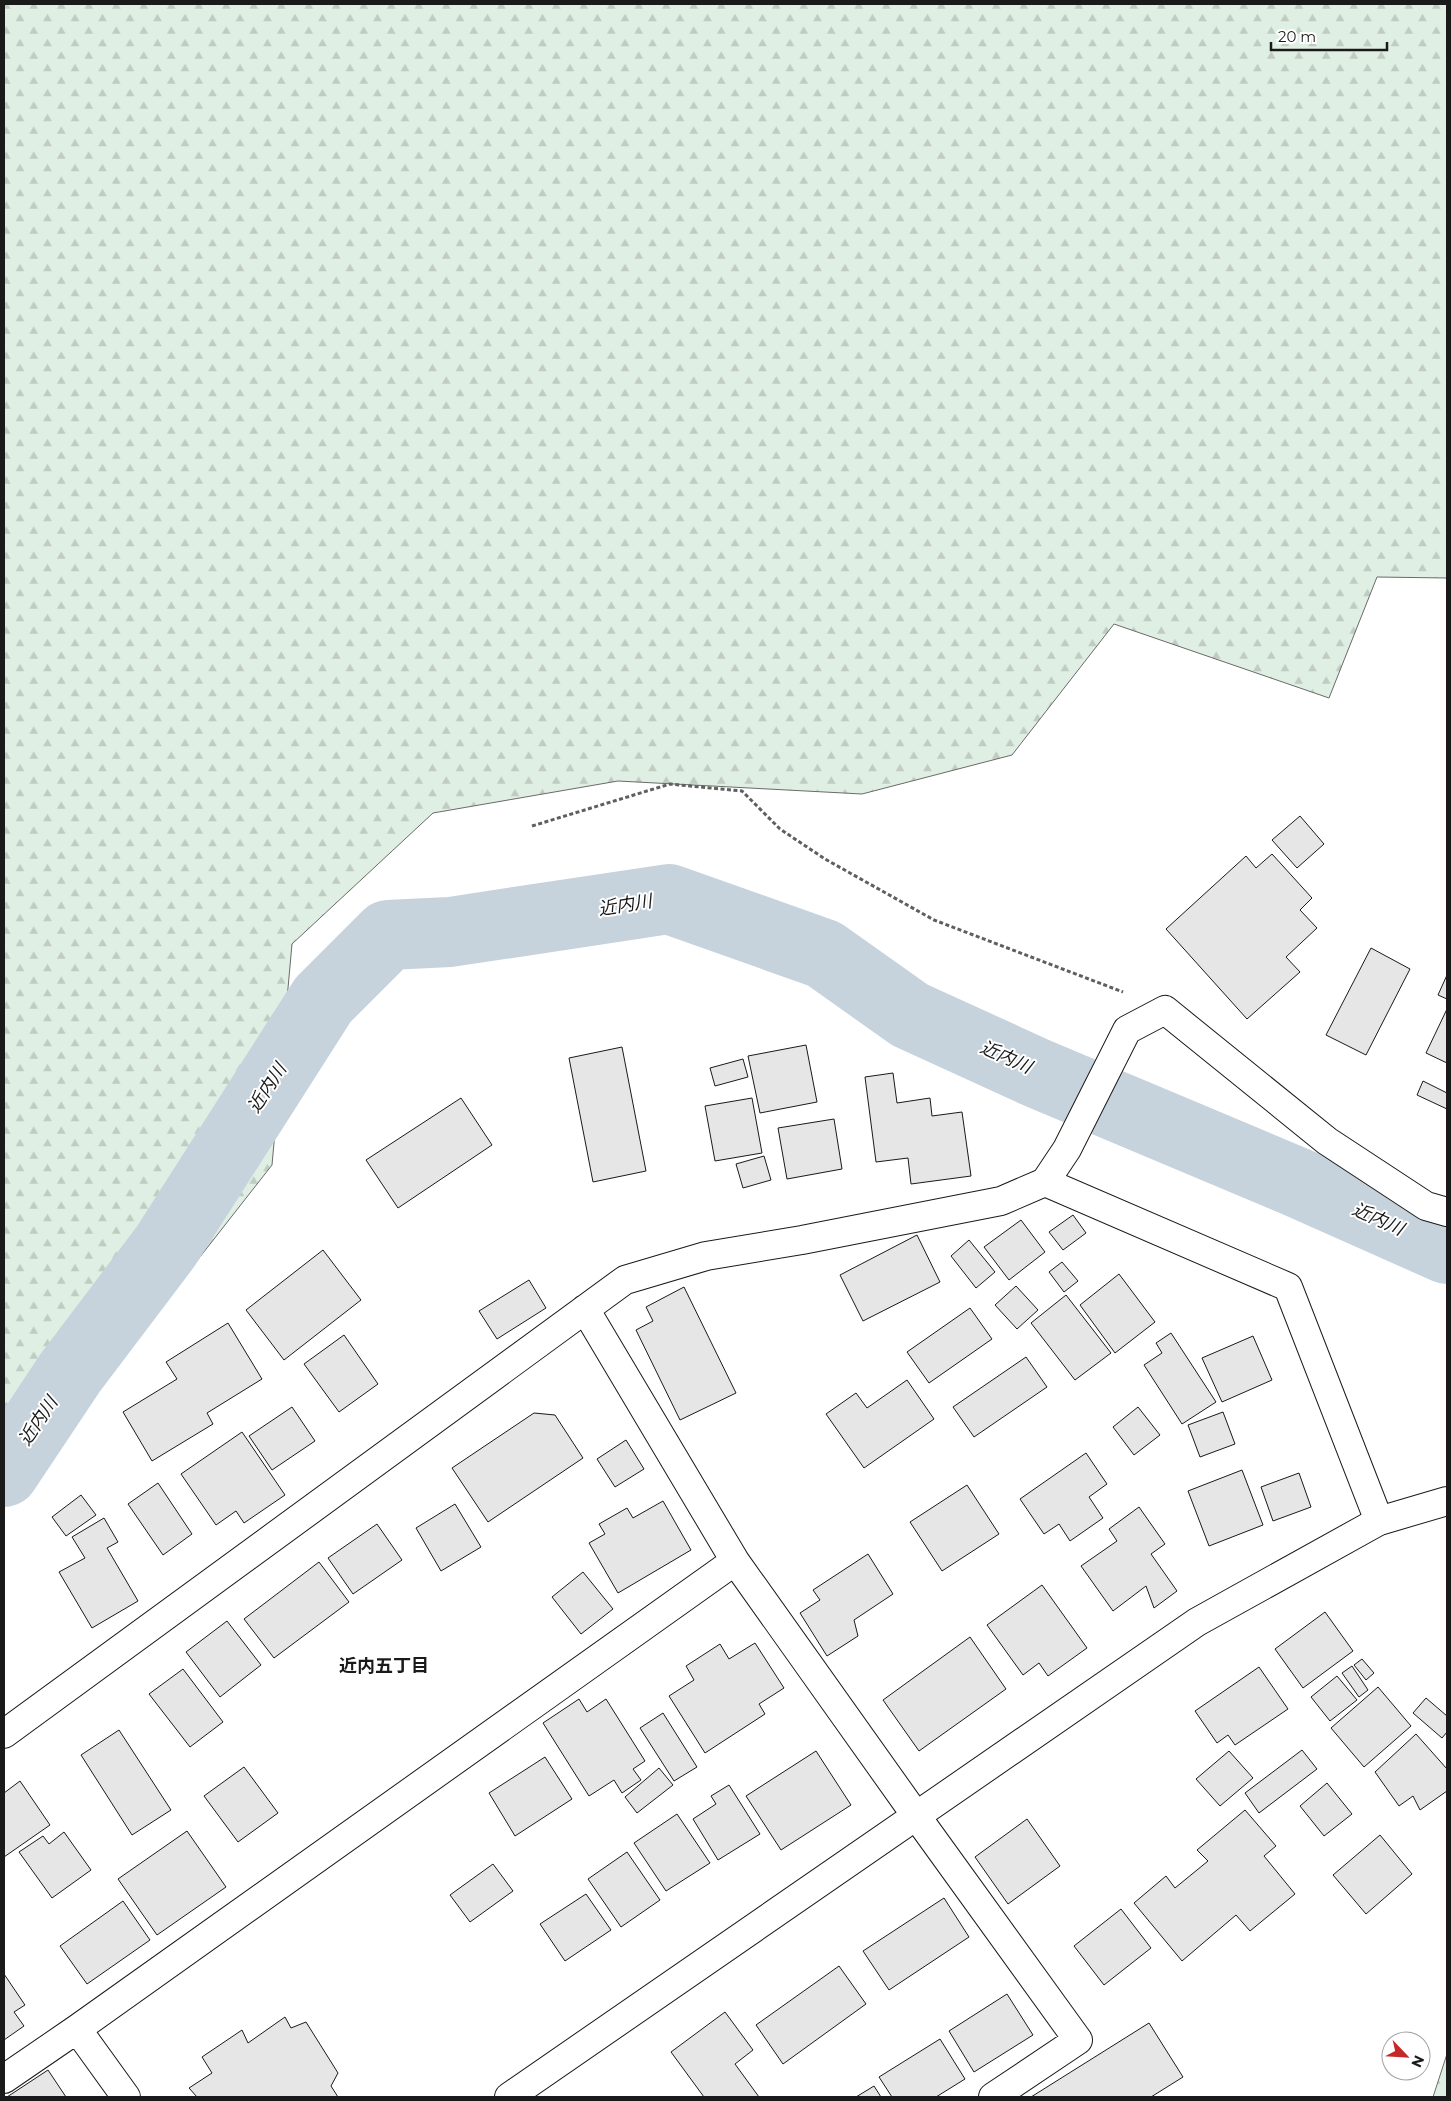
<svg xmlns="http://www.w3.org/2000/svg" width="1451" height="2101" font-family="Montserrat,'Noto Sans JP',sans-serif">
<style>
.forest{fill:url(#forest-firs);stroke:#6a6a6a}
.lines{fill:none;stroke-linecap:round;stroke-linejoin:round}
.river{stroke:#c6d2dc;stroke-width:70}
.building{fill:#e6e6e6;stroke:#1a1a1a}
.minor-casing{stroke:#1a1a1a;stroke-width:30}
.tertiary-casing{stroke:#1a1a1a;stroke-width:30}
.path{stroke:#5f5f5f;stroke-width:3;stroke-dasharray:4 2.5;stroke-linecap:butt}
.minor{stroke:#fff;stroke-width:28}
.tertiary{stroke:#fff;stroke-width:28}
.labels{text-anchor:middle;stroke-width:4;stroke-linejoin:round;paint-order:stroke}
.water-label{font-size:18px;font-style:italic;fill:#1a1a1a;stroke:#fff}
.neighbourhood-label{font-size:18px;font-weight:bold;fill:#1a1a1a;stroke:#fff}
</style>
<defs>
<pattern id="forest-firs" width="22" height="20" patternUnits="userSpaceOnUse" patternTransform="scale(1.25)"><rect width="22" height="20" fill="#e0efe3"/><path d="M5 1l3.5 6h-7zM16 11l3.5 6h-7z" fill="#c0ccc2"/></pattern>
</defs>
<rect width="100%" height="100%" fill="#fff"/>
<path class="forest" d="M 4,4 L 1447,4 L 1447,578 L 1377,577 L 1329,698 L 1114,624 L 1012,755 L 862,794 L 618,781 L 433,813 L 292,944 L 272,1165 L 109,1373 L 4,1448 Z
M 1447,2054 L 1447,2097 L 1433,2097 Z"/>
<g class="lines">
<path class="river" d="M 4,1472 L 70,1373 L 166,1246 L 323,1000 L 388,935 L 450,932 L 669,899 L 824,954 L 910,1015 L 1037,1073 L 1294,1181 L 1447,1249"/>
</g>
<path class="building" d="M 1300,816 L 1324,844 L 1297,868 L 1272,840 Z
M 1272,854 L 1312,898 L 1300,910 L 1317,928 L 1286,957 L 1300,972 L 1247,1019 L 1166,929 L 1246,856 L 1256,868 Z
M 1371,948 L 1410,969 L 1366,1055 L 1326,1035 Z
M 1447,975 L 1447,999 L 1438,995 Z
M 1447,1009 L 1447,1063 L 1426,1053 Z
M 806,1045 L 817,1102 L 760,1113 L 748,1056 Z
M 622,1047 L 646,1171 L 593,1182 L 569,1058 Z
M 743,1059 L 748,1077 L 715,1086 L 710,1068 Z
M 893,1073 L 897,1103 L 930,1098 L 932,1116 L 962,1112 L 971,1176 L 911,1184 L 908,1158 L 876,1162 L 865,1077 Z
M 1423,1081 L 1447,1093 L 1447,1109 L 1417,1095 Z
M 461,1098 L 492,1145 L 398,1208 L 366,1160 Z
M 752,1098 L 762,1153 L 715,1161 L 705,1106 Z
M 834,1119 L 842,1169 L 787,1179 L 778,1128 Z
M 764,1156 L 771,1180 L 743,1188 L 736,1164 Z
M 1073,1215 L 1086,1233 L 1063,1250 L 1049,1232 Z
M 1021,1220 L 1045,1252 L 1009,1280 L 984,1247 Z
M 917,1235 L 940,1282 L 863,1321 L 840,1275 Z
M 969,1240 L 995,1272 L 976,1288 L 951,1256 Z
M 323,1250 L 361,1300 L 284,1360 L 246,1310 Z
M 1062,1262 L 1078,1281 L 1064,1292 L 1049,1272 Z
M 1119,1274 L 1155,1322 L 1115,1353 L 1080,1305 Z
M 529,1280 L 546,1308 L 497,1339 L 479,1311 Z
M 1016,1286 L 1038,1310 L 1017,1329 L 995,1305 Z
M 684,1287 L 736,1393 L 680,1420 L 636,1330 L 653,1321 L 646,1307 Z
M 1066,1295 L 1111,1353 L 1075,1380 L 1031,1323 Z
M 970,1308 L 992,1339 L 929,1383 L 907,1352 Z
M 228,1323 L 262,1379 L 207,1413 L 213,1424 L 152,1461 L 123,1412 L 177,1379 L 166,1362 Z
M 1171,1333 L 1216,1402 L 1182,1424 L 1144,1365 L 1162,1353 L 1156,1343 Z
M 344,1335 L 378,1384 L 339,1412 L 304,1364 Z
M 1253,1336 L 1272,1380 L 1222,1402 L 1202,1358 Z
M 1026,1357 L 1047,1387 L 974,1437 L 953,1407 Z
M 907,1380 L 934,1419 L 864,1468 L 826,1414 L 856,1393 L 867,1408 Z
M 292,1407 L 315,1441 L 272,1470 L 249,1436 Z
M 1138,1407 L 1160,1435 L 1134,1455 L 1113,1427 Z
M 1223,1412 L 1235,1444 L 1200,1457 L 1188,1425 Z
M 534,1413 L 555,1415 L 583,1458 L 488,1522 L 452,1468 Z
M 242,1432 L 285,1495 L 244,1523 L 236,1511 L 216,1525 L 181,1474 Z
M 626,1440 L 644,1469 L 615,1487 L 597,1459 Z
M 1086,1453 L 1107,1484 L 1089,1497 L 1103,1518 L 1070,1541 L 1059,1524 L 1044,1534 L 1020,1499 Z
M 1242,1470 L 1263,1525 L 1209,1546 L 1188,1491 Z
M 1299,1473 L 1311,1507 L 1273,1521 L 1261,1487 Z
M 158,1483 L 192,1534 L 163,1555 L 128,1504 Z
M 967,1485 L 999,1534 L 942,1571 L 910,1522 Z
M 81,1495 L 96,1515 L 66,1536 L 52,1517 Z
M 663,1501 L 691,1550 L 618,1593 L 589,1543 L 605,1534 L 599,1524 L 627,1508 L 633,1518 Z
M 455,1504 L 481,1547 L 441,1571 L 416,1528 Z
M 1139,1507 L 1165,1544 L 1151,1554 L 1177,1591 L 1154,1608 L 1146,1586 L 1113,1611 L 1081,1566 L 1117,1541 L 1109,1529 Z
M 104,1518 L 118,1542 L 107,1548 L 138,1601 L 92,1628 L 59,1572 L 85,1558 L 72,1537 Z
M 377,1524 L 402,1560 L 353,1594 L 328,1558 Z
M 868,1554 L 893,1594 L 854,1620 L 858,1636 L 827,1656 L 800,1613 L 820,1600 L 813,1590 Z
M 319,1562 L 349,1602 L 274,1658 L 244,1619 Z
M 583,1572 L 613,1609 L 581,1634 L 552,1597 Z
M 1042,1585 L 1087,1648 L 1048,1676 L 1039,1663 L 1023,1675 L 987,1625 Z
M 1325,1612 L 1353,1651 L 1303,1688 L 1275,1649 Z
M 227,1621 L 261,1665 L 220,1697 L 186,1652 Z
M 970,1637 L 1006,1689 L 919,1751 L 883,1700 Z
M 755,1643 L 784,1688 L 759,1704 L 765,1714 L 705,1753 L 669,1696 L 694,1680 L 686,1666 L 720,1644 L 729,1659 Z
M 1362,1659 L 1374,1673 L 1366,1680 L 1354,1665 Z
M 1352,1666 L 1368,1690 L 1359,1697 L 1342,1673 Z
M 1259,1667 L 1288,1709 L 1235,1745 L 1228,1735 L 1217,1743 L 1195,1711 Z
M 183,1669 L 223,1722 L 190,1747 L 149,1694 Z
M 1337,1676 L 1357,1700 L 1330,1721 L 1311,1697 Z
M 1378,1687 L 1411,1726 L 1364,1767 L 1331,1728 Z
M 1426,1698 L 1447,1716 L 1447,1732 L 1442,1738 L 1413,1713 Z
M 579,1699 L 587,1712 L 606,1699 L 645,1761 L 633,1769 L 641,1780 L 622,1793 L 614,1780 L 589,1796 L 543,1723 Z
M 663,1713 L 697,1767 L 674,1781 L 640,1728 Z
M 119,1730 L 171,1810 L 132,1835 L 81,1755 Z
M 1416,1734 L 1447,1769 L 1447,1791 L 1420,1810 L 1413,1796 L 1399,1806 L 1375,1772 Z
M 1302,1750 L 1317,1769 L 1259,1813 L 1245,1793 Z
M 816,1751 L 851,1805 L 781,1850 L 746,1796 Z
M 1229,1751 L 1253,1778 L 1220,1806 L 1196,1779 Z
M 545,1757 L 572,1799 L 515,1836 L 489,1793 Z
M 244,1767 L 278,1813 L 238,1842 L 204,1796 Z
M 659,1768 L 673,1785 L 637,1813 L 625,1797 Z
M 20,1781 L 50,1825 L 4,1857 L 4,1793 Z
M 1327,1783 L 1352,1814 L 1324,1836 L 1300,1806 Z
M 729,1785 L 760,1834 L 718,1860 L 693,1819 L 716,1804 L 711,1796 Z
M 1245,1810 L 1276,1846 L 1264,1856 L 1295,1894 L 1250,1931 L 1236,1915 L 1182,1961 L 1134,1903 L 1166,1876 L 1175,1888 L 1208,1861 L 1197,1850 Z
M 677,1814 L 710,1863 L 666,1891 L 634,1843 Z
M 1027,1819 L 1060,1866 L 1008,1904 L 975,1857 Z
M 187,1831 L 226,1887 L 157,1935 L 118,1879 Z
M 64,1832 L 91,1870 L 52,1898 L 19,1852 L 43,1836 L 49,1844 Z
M 1380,1835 L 1412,1874 L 1366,1914 L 1333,1875 Z
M 627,1852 L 660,1900 L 621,1927 L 588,1879 Z
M 493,1864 L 513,1891 L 470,1922 L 450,1895 Z
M 586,1894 L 611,1930 L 565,1961 L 540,1924 Z
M 944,1898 L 969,1937 L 889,1990 L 863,1951 Z
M 123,1901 L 150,1940 L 87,1984 L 60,1946 Z
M 1121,1909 L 1151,1948 L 1104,1985 L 1074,1946 Z
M 839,1966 L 866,2004 L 783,2064 L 756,2025 Z
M 4,1974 L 25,2005 L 14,2012 L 24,2026 L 4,2040 Z
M 1007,1994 L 1033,2035 L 974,2072 L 949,2031 Z
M 725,2012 L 753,2050 L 735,2064 L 759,2097 L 704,2097 L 671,2052 Z
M 285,2017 L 291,2028 L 306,2022 L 338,2073 L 331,2086 L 338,2097 L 197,2097 L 189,2088 L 212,2073 L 202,2057 L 242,2030 L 248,2043 Z
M 1149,2023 L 1183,2077 L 1151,2097 L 1031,2097 Z
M 940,2039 L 965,2079 L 936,2097 L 892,2097 L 879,2077 Z
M 48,2070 L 66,2097 L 7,2097 Z
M 874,2086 L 881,2097 L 856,2097 Z"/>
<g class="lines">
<g class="minor-casing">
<path id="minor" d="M 1045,1182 L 1067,1149 L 1127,1030 L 1165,1010 L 1327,1141 L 1426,1206 L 1447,1212
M 585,1309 L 735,1561
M 4,1734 L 625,1280 L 706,1256 L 802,1240 L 1001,1201 L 1045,1182 L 1288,1287 L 1379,1521
M 77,2029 L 126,2097
M 4,2079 L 77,2029 L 735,1561 L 917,1817 L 1078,2040 L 993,2097"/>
</g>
<g class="tertiary-casing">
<path id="tertiary" d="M 509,2097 L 1197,1622 L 1379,1521 L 1447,1501"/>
</g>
<path class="path" d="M 532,826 L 670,784 L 742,791 L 780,829 L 825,859 L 934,920 L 1123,992"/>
<use href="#minor" class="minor"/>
<use href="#tertiary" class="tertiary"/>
</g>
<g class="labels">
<g class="water-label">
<text transform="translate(625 905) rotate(-9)" y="6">近内川</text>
<text transform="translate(1006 1057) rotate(24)" y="6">近内川</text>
<text transform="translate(267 1088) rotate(-57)" y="6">近内川</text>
<text transform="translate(1378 1219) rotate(24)" y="6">近内川</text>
<text transform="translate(38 1421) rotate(-56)" y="6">近内川</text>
</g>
<g class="neighbourhood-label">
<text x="384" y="1672">近内五丁目</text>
</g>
</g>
<rect width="1451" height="2101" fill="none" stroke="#1a1a1a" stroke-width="10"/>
<g transform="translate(1406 2056) rotate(115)"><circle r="24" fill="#ffffff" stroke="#a3a3a3"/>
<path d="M0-4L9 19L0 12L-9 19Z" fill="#c62828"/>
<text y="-8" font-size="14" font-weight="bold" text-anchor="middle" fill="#1a1a1a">N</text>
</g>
<path d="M1271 42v8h116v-8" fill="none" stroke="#1a1a1a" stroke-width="2.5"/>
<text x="1278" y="42" font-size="15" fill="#1a1a1a" stroke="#ffffff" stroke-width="4" paint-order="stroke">20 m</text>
</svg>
